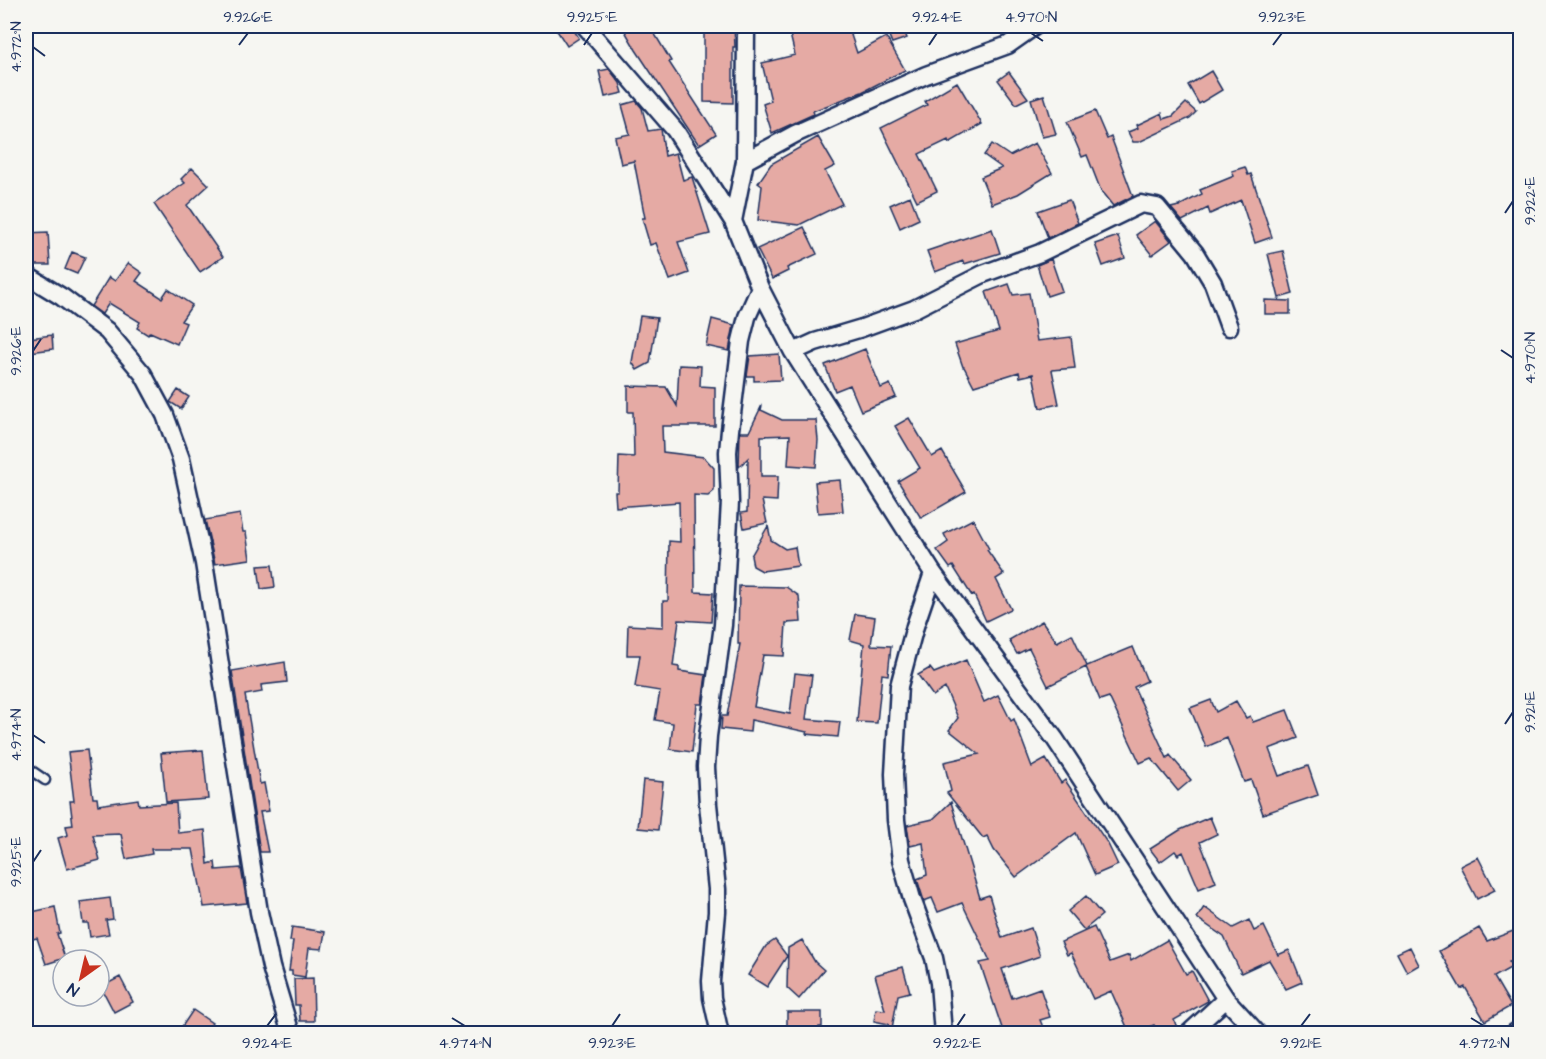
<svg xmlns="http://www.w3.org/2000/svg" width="1546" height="1059" font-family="'Architects Daughter',sans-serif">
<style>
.building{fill:#e5aaa4;stroke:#1b2f5e;stroke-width:1.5}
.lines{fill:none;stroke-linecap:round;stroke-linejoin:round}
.service-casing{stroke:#1b2f5e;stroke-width:13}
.minor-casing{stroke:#1b2f5e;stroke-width:21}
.service{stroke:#f6f6f2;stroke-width:8}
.minor{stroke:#f6f6f2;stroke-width:16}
.ticks{fill:none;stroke:#1b2f5e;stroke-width:2}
.neatline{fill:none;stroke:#1b2f5e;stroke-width:2}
.ticks-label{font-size:15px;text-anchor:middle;fill:#1b2f5e}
</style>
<rect width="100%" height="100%" fill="#f6f6f2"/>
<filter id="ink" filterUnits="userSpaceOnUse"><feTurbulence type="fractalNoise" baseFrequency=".0167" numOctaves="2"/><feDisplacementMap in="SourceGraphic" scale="12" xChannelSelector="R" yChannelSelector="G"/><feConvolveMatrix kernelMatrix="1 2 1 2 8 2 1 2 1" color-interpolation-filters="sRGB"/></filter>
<g filter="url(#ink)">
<path class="building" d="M 554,26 L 571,26 L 579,38 L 567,46 Z
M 622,26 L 650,26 L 671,61 L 669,62 L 716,134 L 699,145 L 636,50 Z
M 704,26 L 734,26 L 735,47 L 733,47 L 733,103 L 704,102 Z
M 788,26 L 848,26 L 857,53 L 886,37 L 905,70 L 862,92 L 813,111 L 814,114 L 772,133 L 763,104 L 771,101 L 762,63 L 795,55 Z
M 885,26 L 902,26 L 907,38 L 892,43 Z
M 609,69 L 620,83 L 623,93 L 605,97 L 599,71 Z
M 1211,71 L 1222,90 L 1199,104 L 1188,85 Z
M 1009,72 L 1028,98 L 1016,104 L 998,80 Z
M 957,82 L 982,124 L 949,143 L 948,140 L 919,154 L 937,191 L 917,201 L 881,128 L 927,105 L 925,101 Z
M 1044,95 L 1056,134 L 1042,137 L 1031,99 Z
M 636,101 L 642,108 L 648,131 L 661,129 L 665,156 L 676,153 L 683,180 L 692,177 L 710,234 L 678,242 L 689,273 L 670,280 L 656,243 L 650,245 L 642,218 L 645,218 L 634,161 L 621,164 L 615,137 L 630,134 L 622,105 Z
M 1186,103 L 1196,112 L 1190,118 L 1139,142 L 1133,142 L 1128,132 L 1138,128 L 1137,125 L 1162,113 L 1164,119 L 1173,116 Z
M 1095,111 L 1107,139 L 1111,137 L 1133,196 L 1113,206 L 1101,191 L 1087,155 L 1082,157 L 1067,122 Z
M 818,137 L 835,166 L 825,171 L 842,204 L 799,225 L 758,220 L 762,186 L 758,183 L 771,164 Z
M 1035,143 L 1052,173 L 1018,194 L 992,204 L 981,177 L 1002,168 L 984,155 L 992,144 L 1010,156 Z
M 1245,167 L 1248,175 L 1251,174 L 1272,237 L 1255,243 L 1241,200 L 1210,214 L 1208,208 L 1182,221 L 1171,208 L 1179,206 L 1202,194 L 1200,190 L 1234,176 L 1232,171 Z
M 192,168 L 209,185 L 187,205 L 223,257 L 200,272 L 154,204 L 185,183 L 181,179 Z
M 910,196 L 919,219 L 900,228 L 890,205 Z
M 1069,200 L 1078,223 L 1048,238 L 1038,211 Z
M 1155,221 L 1171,241 L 1152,255 L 1136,235 Z
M 804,227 L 817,254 L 787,268 L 788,271 L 772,279 L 757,249 Z
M 992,229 L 1000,253 L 964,264 L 963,261 L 935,272 L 927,251 Z
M 48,232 L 50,265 L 26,265 L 26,233 Z
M 1118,236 L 1125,258 L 1103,266 L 1095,244 Z
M 1283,251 L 1293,294 L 1279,298 L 1268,254 Z
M 72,252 L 85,257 L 77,274 L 65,269 Z
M 1051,259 L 1062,291 L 1047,296 L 1037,265 Z
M 128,263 L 142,273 L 136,281 L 162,298 L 168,289 L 192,305 L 181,321 L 186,323 L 177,344 L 150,332 L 148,335 L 137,328 L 140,322 L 109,303 L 102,314 L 91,306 L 109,277 L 115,281 Z
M 1009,284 L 1013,295 L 1029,293 L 1037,341 L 1071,337 L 1075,368 L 1052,370 L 1059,404 L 1040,408 L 1033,374 L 1020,377 L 1019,372 L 974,386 L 964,367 L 963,367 L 955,344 L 999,331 L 986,292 Z
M 1265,300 L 1290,301 L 1290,314 L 1265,314 Z
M 640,316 L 657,318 L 650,363 L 637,370 L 632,362 Z
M 712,319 L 734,325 L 729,351 L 706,346 Z
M 52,335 L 53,349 L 30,352 L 29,338 Z
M 865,349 L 881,388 L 890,384 L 896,397 L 861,411 L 850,385 L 835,391 L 825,365 Z
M 779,354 L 781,380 L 754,381 L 754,376 L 747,376 L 750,356 Z
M 679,365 L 701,366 L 700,386 L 715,387 L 715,426 L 662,426 L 663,452 L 704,457 L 714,468 L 714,491 L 708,496 L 694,495 L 695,592 L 713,593 L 711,622 L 679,620 L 673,666 L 679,667 L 679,671 L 706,675 L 702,704 L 697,704 L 692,752 L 670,749 L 673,723 L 655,720 L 660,691 L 635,687 L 640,655 L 627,655 L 628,625 L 663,627 L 663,601 L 668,601 L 669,541 L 680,542 L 679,502 L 616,507 L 615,492 L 618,492 L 619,456 L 634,457 L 633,412 L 628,412 L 628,386 L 666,387 L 677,406 Z
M 178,390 L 189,397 L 181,409 L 170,402 Z
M 762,405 L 761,410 L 782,420 L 816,420 L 818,440 L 816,467 L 788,465 L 790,435 L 761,436 L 761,476 L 778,476 L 777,501 L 762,500 L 767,523 L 744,528 L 741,513 L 747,512 L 748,458 L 739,467 L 740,432 L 749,432 Z
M 909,418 L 932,457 L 942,451 L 966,492 L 921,518 L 898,481 L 920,468 L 895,426 Z
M 840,480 L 843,511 L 818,513 L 815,482 Z
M 240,514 L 243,532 L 246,532 L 250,559 L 215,564 L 205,520 Z
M 973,519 L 989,549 L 987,550 L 1004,574 L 996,579 L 1011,609 L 986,621 L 974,595 L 972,596 L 953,566 L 950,568 L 937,550 L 948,542 L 944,534 Z
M 768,526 L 771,540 L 785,549 L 795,547 L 798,566 L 762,571 L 753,566 L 751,556 Z
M 272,565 L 275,587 L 261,589 L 258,566 Z
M 739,586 L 786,587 L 799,596 L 801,622 L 786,623 L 784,656 L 763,655 L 754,707 L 790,714 L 795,673 L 812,675 L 806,719 L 840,722 L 838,737 L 806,734 L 807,732 L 751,720 L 750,732 L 721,729 L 722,716 L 727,716 L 740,644 L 738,644 Z
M 855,614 L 875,617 L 871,645 L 891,646 L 888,675 L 882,674 L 877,723 L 857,722 L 864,644 L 850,640 Z
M 1042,621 L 1057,642 L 1072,634 L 1087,666 L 1133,647 L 1147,681 L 1134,687 L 1167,758 L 1170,755 L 1191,780 L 1178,791 L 1151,758 L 1140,763 L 1109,697 L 1100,700 L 1086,667 L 1048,686 L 1029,648 L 1017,654 L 1009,640 Z
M 966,660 L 984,702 L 998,695 L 1011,721 L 1014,719 L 1032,767 L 1046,759 L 1061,783 L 1065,780 L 1108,844 L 1118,865 L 1095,875 L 1076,833 L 1016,877 L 994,850 L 987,836 L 983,838 L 947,793 L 951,791 L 944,762 L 979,754 L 949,730 L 958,718 L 945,688 L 933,696 L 918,675 L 930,668 L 934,673 Z
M 285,662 L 287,682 L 261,685 L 262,692 L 245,695 L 260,784 L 264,783 L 269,811 L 260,812 L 268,852 L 260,852 L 232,671 Z
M 1211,700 L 1216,712 L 1236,701 L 1246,718 L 1250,716 L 1253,722 L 1287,710 L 1298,738 L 1269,749 L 1279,776 L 1308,766 L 1318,795 L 1263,814 L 1251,780 L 1244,782 L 1227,738 L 1206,747 L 1190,708 Z
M 87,750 L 93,798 L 97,798 L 98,805 L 138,799 L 139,805 L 176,803 L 178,833 L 205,830 L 208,864 L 215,862 L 216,870 L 241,868 L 247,903 L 204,907 L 193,849 L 151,849 L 152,854 L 126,859 L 121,834 L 93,835 L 100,860 L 67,869 L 58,838 L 68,835 L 66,826 L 73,825 L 70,801 L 74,801 L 68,752 Z
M 203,750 L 208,799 L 166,802 L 161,753 Z
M 643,780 L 663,782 L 658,830 L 638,828 Z
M 951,802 L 980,898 L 989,895 L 1002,938 L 1031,928 L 1040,956 L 1002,969 L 1012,998 L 1040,988 L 1050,1017 L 1040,1020 L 1046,1034 L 1004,1034 L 980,963 L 990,961 L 962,903 L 938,912 L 932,898 L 924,901 L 917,879 L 927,875 L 923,843 L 910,846 L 907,825 L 933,819 Z
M 1210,817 L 1217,834 L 1200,842 L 1216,882 L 1199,889 L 1183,852 L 1178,855 L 1175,851 L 1160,862 L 1150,849 L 1180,830 Z
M 1478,857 L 1495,890 L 1477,899 L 1460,866 Z
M 1086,896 L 1102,915 L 1084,930 L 1068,911 Z
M 110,898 L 113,919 L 106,920 L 109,934 L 90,937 L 88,923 L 83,923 L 80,902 Z
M 55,907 L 60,933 L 57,934 L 65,958 L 46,964 L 37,938 L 32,939 L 27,913 Z
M 1204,907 L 1233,928 L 1249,920 L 1254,931 L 1264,926 L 1278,955 L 1289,950 L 1302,982 L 1286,989 L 1269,960 L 1241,973 L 1224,937 L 1197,918 Z
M 292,927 L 325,932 L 322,949 L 309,948 L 305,977 L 292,975 L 292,971 L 289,971 L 293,941 L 290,941 Z
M 1094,927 L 1110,962 L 1129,955 L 1131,961 L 1167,940 L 1186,974 L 1192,971 L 1208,1001 L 1174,1020 L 1178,1030 L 1178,1034 L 1158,1034 L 1154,1025 L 1130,1034 L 1111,991 L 1093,999 L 1071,953 L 1067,955 L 1061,942 Z
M 1479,928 L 1487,941 L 1521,928 L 1521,957 L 1509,962 L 1512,967 L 1494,977 L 1511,1006 L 1485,1021 L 1465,987 L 1461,989 L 1439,951 Z
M 775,940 L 787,956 L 767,987 L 748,975 L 766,946 Z
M 802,940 L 815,962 L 824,970 L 799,999 L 787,988 L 788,948 Z
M 1410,947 L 1419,965 L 1407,972 L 1397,953 Z
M 903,967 L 910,992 L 898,995 L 891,1034 L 888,1024 L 874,1021 L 876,1009 L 885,1010 L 875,975 Z
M 120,977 L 133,1002 L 114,1012 L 101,987 Z
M 313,978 L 314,1021 L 300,1021 L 299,1005 L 295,1005 L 294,979 Z
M 193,1010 L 212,1023 L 205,1034 L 177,1034 Z
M 787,1012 L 822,1012 L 822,1027 L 819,1027 L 819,1034 L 787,1034 Z"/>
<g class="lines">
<g class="service-casing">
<path id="service" d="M 26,767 L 45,780"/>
</g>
<g class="minor-casing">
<path id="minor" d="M 585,26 L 675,130 L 733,221 L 760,288 L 793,352 L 933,573 L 1055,739 L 1226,999 L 1258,1034
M 745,161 L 795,134 L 926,75 L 1008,45 L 1035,26
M 733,221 L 745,161 L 746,26
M 26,275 L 62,297 L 107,331 L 143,374 L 165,415 L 181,459 L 204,563 L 259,912 L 271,967 L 291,1034
M 793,352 L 815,342 L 862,328 L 914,309 L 983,274 L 1040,253 L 1141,204 L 1157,207 L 1195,253 L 1213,283 L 1229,327
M 933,573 L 915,626 L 899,686 L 894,774 L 896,820 L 901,860 L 912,899 L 934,958 L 939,983 L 943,1034
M 720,1034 L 712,998 L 711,981 L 717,912 L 717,889 L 708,804 L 706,767 L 708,736 L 723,625 L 730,502 L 728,452 L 730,430 L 741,341 L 747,317 L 760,288
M 1188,1034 L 1226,999
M 1513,1034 L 1520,1029"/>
</g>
<use href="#service" class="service"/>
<use href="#minor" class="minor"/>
</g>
</g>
<path class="ticks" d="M 1031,33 L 1043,41M 239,45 L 248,33M 584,45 L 592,33M 929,45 L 937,33M 1273,45 L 1282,33M 33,47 L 45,56M 1505,213 L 1513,201M 1501,350 L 1513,358M 33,351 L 41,339M 1505,724 L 1513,712M 33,735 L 45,743M 33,862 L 41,850M 452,1018 L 465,1026M 1471,1018 L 1484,1026M 267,1026 L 276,1014M 612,1026 L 620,1014M 957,1026 L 965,1014M 1301,1026 L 1310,1014"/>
<rect width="1546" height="1059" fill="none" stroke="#f6f6f2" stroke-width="66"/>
<g transform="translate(81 978) rotate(214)"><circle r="28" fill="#f6f6f2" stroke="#9ea6b7" stroke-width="1.5"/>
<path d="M0-4.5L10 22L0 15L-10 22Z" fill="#c8321e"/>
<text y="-9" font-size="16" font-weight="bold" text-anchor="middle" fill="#1b2f5e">N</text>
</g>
<rect x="33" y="33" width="1480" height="993" class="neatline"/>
<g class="ticks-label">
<text x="248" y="22">9.926°E</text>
<text x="592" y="22">9.925°E</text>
<text x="937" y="22">9.924°E</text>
<text x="1031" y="22">4.970°N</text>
<text x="1282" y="22">9.923°E</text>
<text transform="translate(16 47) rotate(-90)" y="5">4.972°N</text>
<text transform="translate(1530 201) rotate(-90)" y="5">9.922°E</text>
<text transform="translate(16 351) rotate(-90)" y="5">9.926°E</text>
<text transform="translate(1530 358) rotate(-90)" y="5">4.970°N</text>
<text transform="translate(1530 712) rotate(-90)" y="5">9.921°E</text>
<text transform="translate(16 735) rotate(-90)" y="5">4.974°N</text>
<text transform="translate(16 862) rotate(-90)" y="5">9.925°E</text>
<text x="267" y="1048">9.924°E</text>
<text x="465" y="1048">4.974°N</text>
<text x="612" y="1048">9.923°E</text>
<text x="957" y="1048">9.922°E</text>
<text x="1301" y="1048">9.921°E</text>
<text x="1484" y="1048">4.972°N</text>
</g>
</svg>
